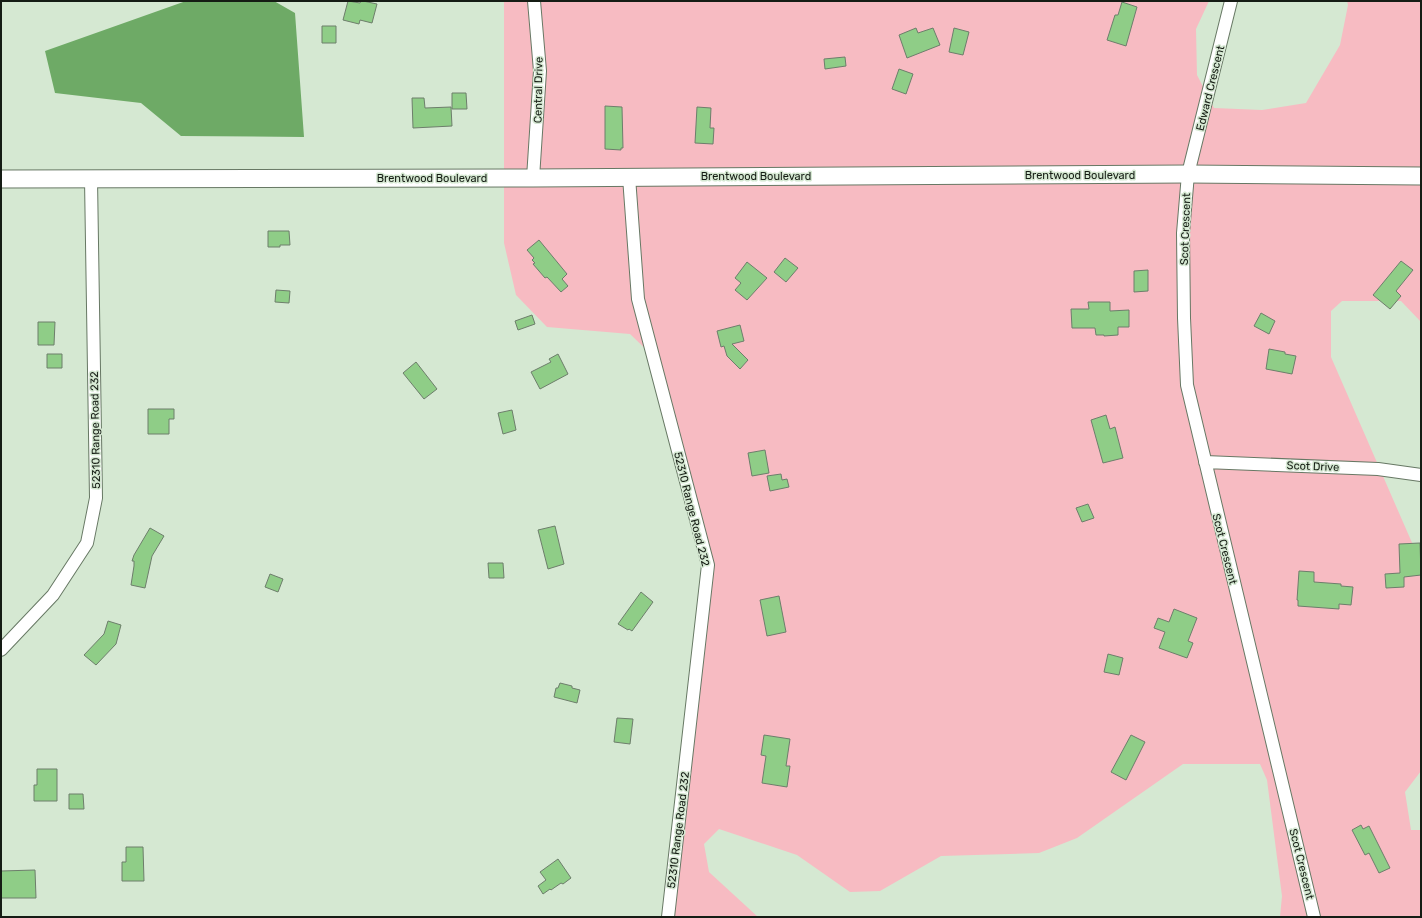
<svg xmlns="http://www.w3.org/2000/svg" width="1422" height="918" font-family="Rubik,sans-serif">
<style>
.green{fill:#f7bbc2}
.water{fill:#6eaa66}
.building{fill:#8fcd87;stroke:#6d7e6b}
.lines{fill:none;stroke-linecap:round;stroke-linejoin:round}
.street-casing{stroke:#677864;stroke-width:14}
.secondary-casing{stroke:#677864;stroke-width:19}
.street{stroke:#fff;stroke-width:12}
.secondary{stroke:#fff;stroke-width:17}
.labels{text-anchor:middle;stroke-width:3;stroke-linejoin:round;paint-order:stroke}
.street-label{font-size:11px;fill:#151c14;stroke:#d5e8d2}
</style>
<rect width="100%" height="100%" fill="#d5e8d2"/>
<path class="green" d="M 504,1 L 1209,1 L 1196,29 L 1197,75 L 1214,108 L 1262,110 L 1306,103 L 1340,45 L 1348,5 L 1347,1 L 1421,1 L 1421,322 L 1401,301 L 1342,301 L 1331,311 L 1331,357 L 1413,545 L 1421,553 L 1421,771 L 1405,792 L 1411,830 L 1421,830 L 1421,917 L 1280,917 L 1282,896 L 1267,780 L 1260,764 L 1183,764 L 1077,838 L 1039,853 L 941,856 L 880,891 L 850,892 L 797,855 L 719,829 L 704,844 L 709,872 L 758,917 L 668,917 L 708,541 L 655,358 L 630,334 L 547,327 L 516,295 L 504,243 Z"/>
<path class="water" d="M 186,1 L 274,1 L 295,13 L 304,137 L 181,136 L 141,103 L 55,93 L 45,51 Z"/>
<path class="building" d="M 348,1 L 360,3 L 361,1 L 363,1 L 377,4 L 372,23 L 360,20 L 359,24 L 343,20 Z
M 1122,2 L 1137,7 L 1126,46 L 1107,40 L 1115,15 L 1118,15 Z
M 322,26 L 336,26 L 336,43 L 322,43 Z
M 916,28 L 918,33 L 933,28 L 940,45 L 907,58 L 899,35 Z
M 954,28 L 969,32 L 963,55 L 949,52 Z
M 845,57 L 846,66 L 825,69 L 824,59 Z
M 899,69 L 913,74 L 906,94 L 892,89 Z
M 452,93 L 466,93 L 467,109 L 452,109 Z
M 412,98 L 424,98 L 425,108 L 451,107 L 452,126 L 413,128 Z
M 605,106 L 622,107 L 623,148 L 621,148 L 621,150 L 605,149 Z
M 697,107 L 711,108 L 710,128 L 714,128 L 713,144 L 695,143 Z
M 268,231 L 289,231 L 290,245 L 280,245 L 280,247 L 268,247 Z
M 539,240 L 567,274 L 562,279 L 568,286 L 561,292 L 547,277 L 545,278 L 533,264 L 535,263 L 532,260 L 534,258 L 527,250 Z
M 785,258 L 798,268 L 786,282 L 774,272 Z
M 1401,261 L 1413,270 L 1396,291 L 1401,296 L 1390,309 L 1373,295 Z
M 747,262 L 767,278 L 747,300 L 735,290 L 741,283 L 735,278 Z
M 1148,270 L 1148,291 L 1134,292 L 1134,271 Z
M 276,290 L 290,291 L 289,303 L 275,302 Z
M 1088,302 L 1110,302 L 1110,311 L 1129,310 L 1129,327 L 1118,327 L 1118,335 L 1104,336 L 1104,335 L 1096,335 L 1095,328 L 1072,328 L 1071,309 L 1089,309 Z
M 1261,313 L 1275,321 L 1269,334 L 1254,326 Z
M 532,315 L 535,324 L 518,330 L 515,321 Z
M 38,322 L 55,322 L 54,345 L 38,345 Z
M 740,325 L 744,341 L 732,344 L 748,360 L 740,369 L 727,356 L 724,346 L 721,347 L 717,331 Z
M 1269,349 L 1285,352 L 1285,354 L 1296,356 L 1292,374 L 1266,369 Z
M 47,354 L 62,354 L 62,368 L 47,368 Z
M 558,354 L 568,374 L 540,389 L 531,372 L 551,362 L 549,359 Z
M 416,362 L 437,389 L 424,399 L 403,373 Z
M 148,409 L 174,409 L 174,419 L 169,419 L 169,434 L 148,434 Z
M 512,410 L 516,430 L 503,434 L 498,413 Z
M 1106,415 L 1110,429 L 1115,427 L 1123,458 L 1103,463 L 1091,420 Z
M 765,450 L 769,473 L 752,476 L 748,453 Z
M 781,474 L 782,480 L 787,479 L 789,487 L 770,491 L 767,476 Z
M 1088,504 L 1094,518 L 1082,522 L 1076,508 Z
M 555,526 L 564,564 L 548,569 L 538,530 Z
M 150,528 L 164,536 L 152,556 L 145,588 L 131,585 L 134,566 L 134,561 L 132,561 L 134,555 Z
M 1420,543 L 1421,575 L 1404,577 L 1404,587 L 1386,588 L 1385,574 L 1400,573 L 1399,544 Z
M 488,563 L 503,563 L 504,578 L 489,578 Z
M 1299,571 L 1314,572 L 1314,582 L 1341,584 L 1341,586 L 1353,587 L 1351,605 L 1339,604 L 1339,609 L 1298,606 L 1298,600 L 1297,600 Z
M 270,574 L 283,579 L 278,592 L 265,587 Z
M 641,592 L 653,602 L 632,631 L 629,629 L 628,630 L 618,624 Z
M 779,596 L 786,632 L 767,636 L 760,600 Z
M 1174,609 L 1197,618 L 1188,641 L 1193,643 L 1187,658 L 1159,648 L 1165,632 L 1154,628 L 1158,618 L 1169,622 Z
M 108,621 L 121,625 L 116,644 L 96,665 L 84,655 L 104,634 Z
M 1108,654 L 1123,658 L 1119,675 L 1104,672 Z
M 560,683 L 572,686 L 572,688 L 580,690 L 577,703 L 554,697 L 556,688 L 558,688 Z
M 617,718 L 633,719 L 630,744 L 614,742 Z
M 764,735 L 790,739 L 786,766 L 790,766 L 787,787 L 762,783 L 766,756 L 761,755 Z
M 1131,735 L 1145,742 L 1126,780 L 1111,772 Z
M 37,769 L 57,769 L 57,801 L 34,801 L 34,785 L 37,785 Z
M 69,794 L 83,794 L 84,809 L 69,809 Z
M 1361,825 L 1363,829 L 1369,826 L 1390,868 L 1379,873 L 1369,853 L 1365,855 L 1352,830 Z
M 126,847 L 143,847 L 144,881 L 122,881 L 122,862 L 126,862 Z
M 558,859 L 571,878 L 563,884 L 561,883 L 551,890 L 550,889 L 543,894 L 538,886 L 546,880 L 540,872 Z
M 35,870 L 36,898 L 1,898 L 1,871 Z"/>
<g class="lines">
<g class="street-casing">
<path id="street" d="M 1231,1 L 1188,174 L 1183,233 L 1184,318 L 1187,385 L 1314,917
M 629,177 L 638,299 L 708,565 L 668,917
M 533,178 L 540,71 L 534,1
M 1205,462 L 1378,469 L 1421,475
M 1,650 L 53,595 L 87,543 L 96,498 L 91,179"/>
</g>
<g class="secondary-casing">
<path id="secondary" d="M 1,179 L 533,178 L 1188,174 L 1421,176"/>
</g>
<use href="#street" class="street"/>
<use href="#secondary" class="secondary"/>
</g>
<g class="labels">
<g class="street-label">
<text transform="translate(1210 88) rotate(-76)" y="4">Edward Crescent</text>
<text transform="translate(538 90) rotate(-89)" y="4">Central Drive</text>
<text x="1080" y="179">Brentwood Boulevard</text>
<text x="756" y="180">Brentwood Boulevard</text>
<text x="432" y="182">Brentwood Boulevard</text>
<text transform="translate(1185 229) rotate(-88)" y="4">Scot Crescent</text>
<text transform="translate(95 430) rotate(-91)" y="4">52310 Range Road 232</text>
<text transform="translate(1313 466) rotate(2)" y="4">Scot Drive</text>
<text transform="translate(692 509) rotate(76)" y="4">52310 Range Road 232</text>
<text transform="translate(1225 549) rotate(76)" y="4">Scot Crescent</text>
<text transform="translate(678 830) rotate(-83)" y="4">52310 Range Road 232</text>
<text transform="translate(1302 864) rotate(76)" y="4">Scot Crescent</text>
</g>
</g>
<rect width="1422" height="918" fill="none" stroke="#151c14" stroke-width="4"/>
</svg>
